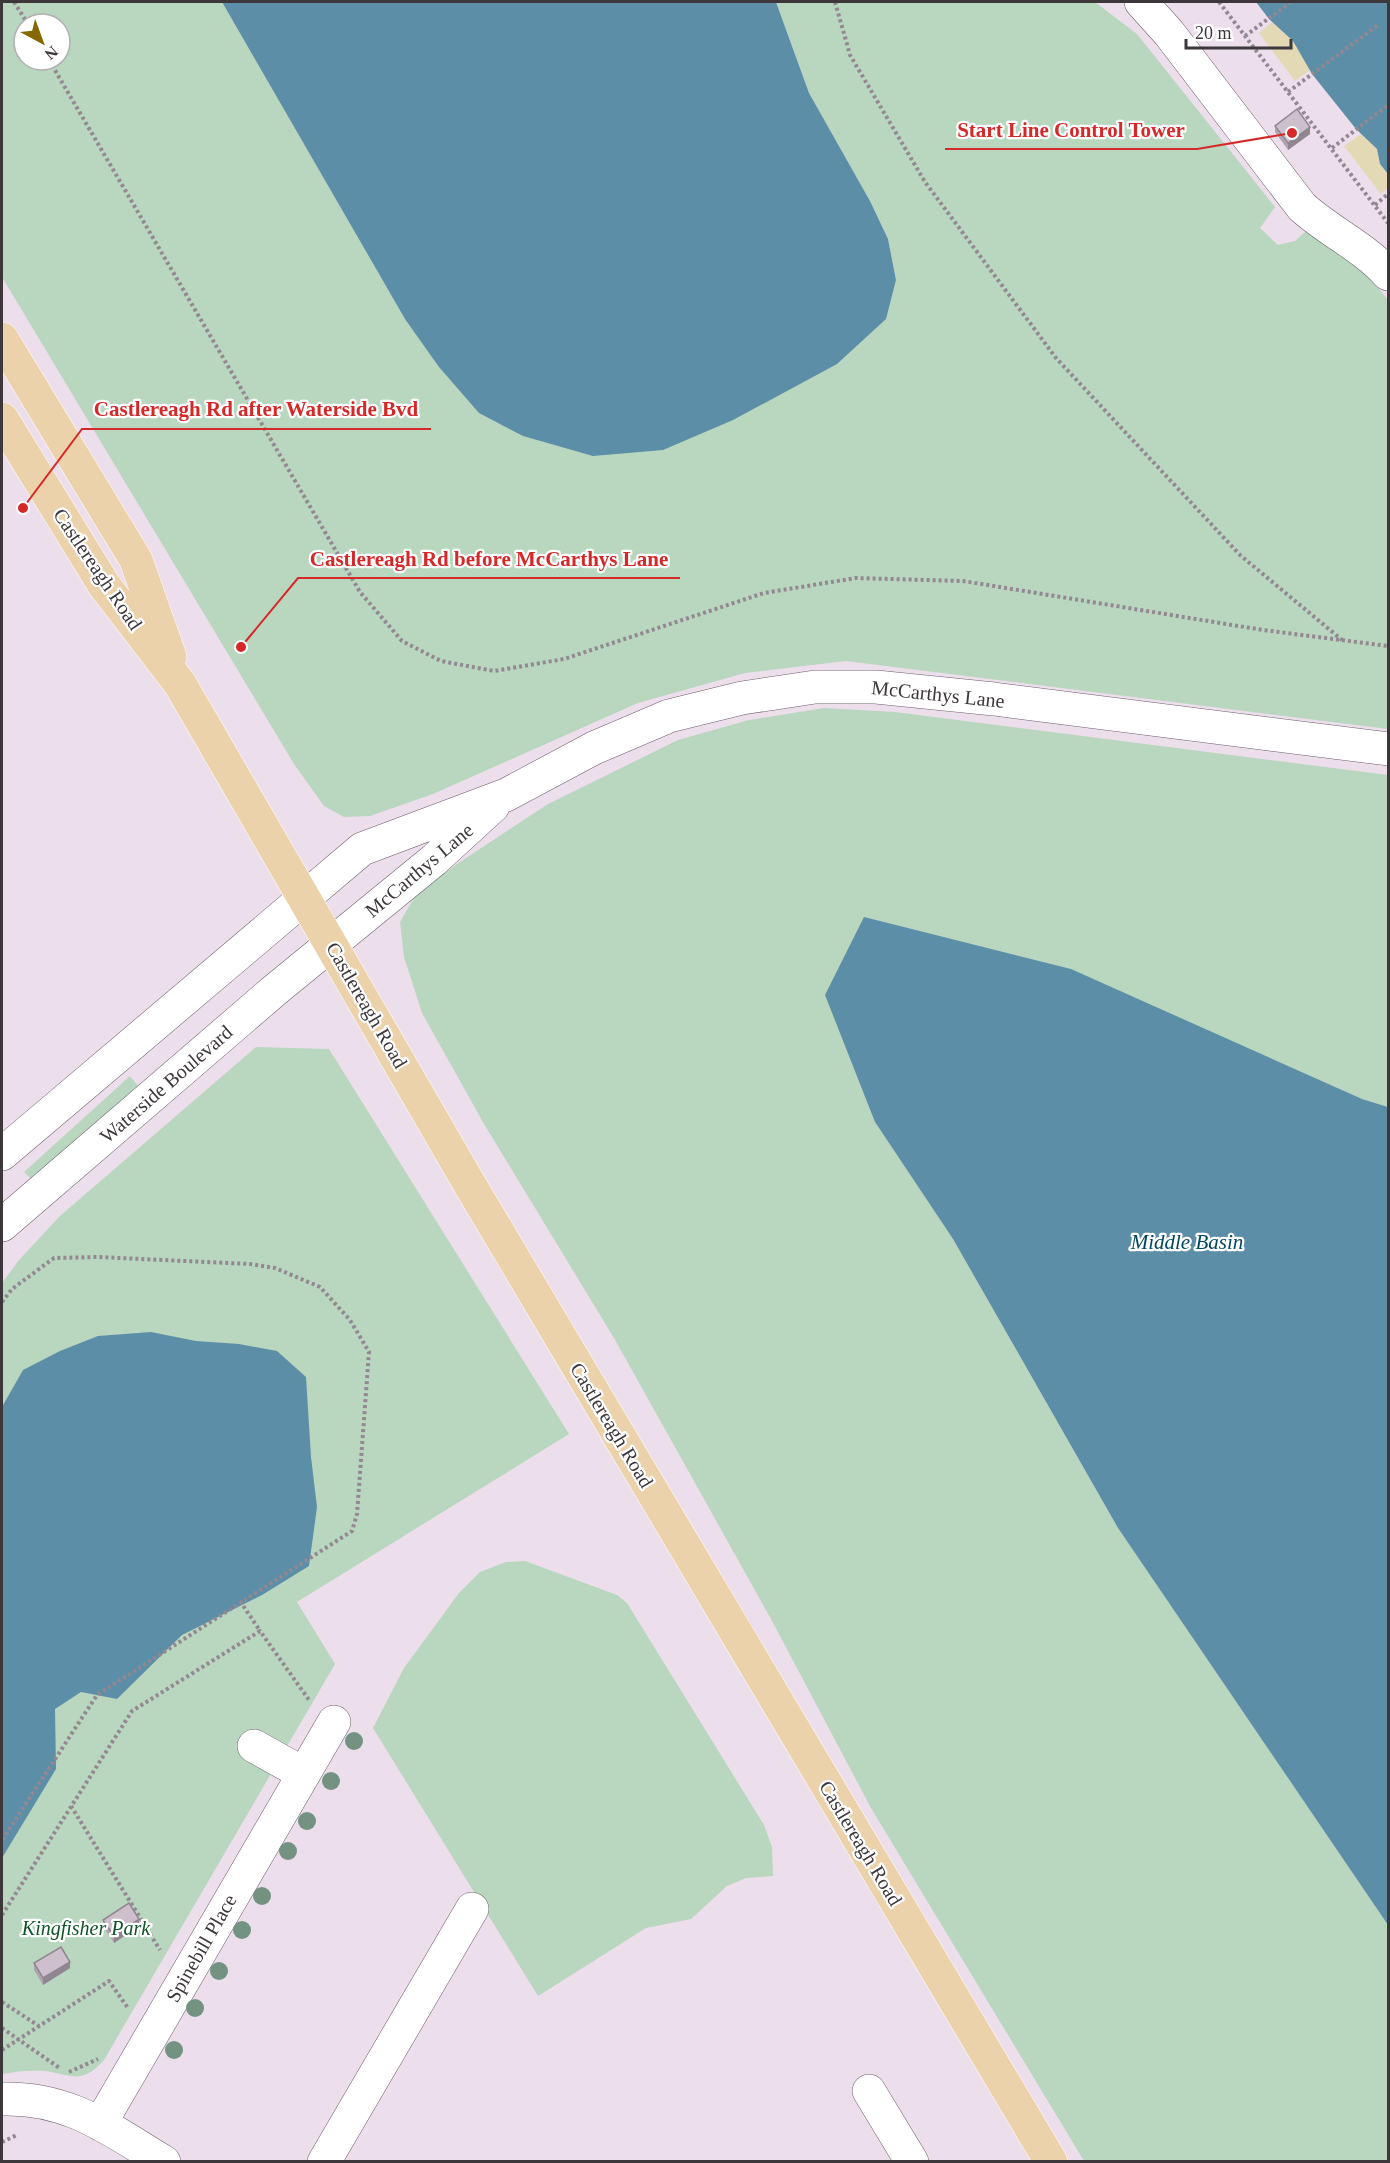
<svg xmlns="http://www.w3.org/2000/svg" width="1390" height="2163" font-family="Georgia,serif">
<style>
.green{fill:#b9d6bf;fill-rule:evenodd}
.sand{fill:#e3dab5}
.water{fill:#5d8ea7}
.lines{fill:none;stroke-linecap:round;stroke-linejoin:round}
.minor-casing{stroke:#6d606c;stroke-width:34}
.major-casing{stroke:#fff;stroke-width:34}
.path{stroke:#938892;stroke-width:4;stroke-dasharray:3 3;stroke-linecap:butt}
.minor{stroke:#fff;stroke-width:33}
.major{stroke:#ebd2ab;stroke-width:33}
.tree{fill:#739281}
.wall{fill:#b1a4b0}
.shaded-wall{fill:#908690}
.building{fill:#cebfcd;stroke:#908690;stroke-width:1.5}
.labels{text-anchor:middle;stroke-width:4.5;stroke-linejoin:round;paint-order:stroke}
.street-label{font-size:20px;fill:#3d373c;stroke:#fff}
.park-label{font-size:20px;font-style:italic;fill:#0f5329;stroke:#fff}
.water-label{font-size:21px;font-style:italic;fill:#004862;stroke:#fff}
.leader{fill:none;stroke:#d62828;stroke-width:2}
.callout-dot{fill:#d62828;stroke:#fff;stroke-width:2}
.callout-label{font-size:21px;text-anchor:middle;font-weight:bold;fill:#d62828;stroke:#fff;stroke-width:4.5;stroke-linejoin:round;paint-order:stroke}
</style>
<rect width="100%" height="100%" fill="#eddeec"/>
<path class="green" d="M 2,2 L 222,2 L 405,319 L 885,319 L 896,280 L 888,239 L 870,201 L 809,93 L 776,2 L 1095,2 L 1137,34 L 1275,207 L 1260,228 L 1278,245 L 1295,241 L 1306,231 L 1367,274 L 1388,300 L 1388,729 L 846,661 L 745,673 L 638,703 L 433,794 L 370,816 L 344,817 L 324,806 L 294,764 L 2,277 ZM 24,24 L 60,24 L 60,60 L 24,60 Z
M 824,708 L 895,712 L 1388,775 L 1388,1107 L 1362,1099 L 875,1122 L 953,1239 L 1118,1528 L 1388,1925 L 1388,2161 L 1084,2161 L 871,1808 L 771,1619 L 614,1338 L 484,1124 L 422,1013 L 404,957 L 400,922 L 417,893 L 457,864 L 548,804 L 678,740 L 749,720 Z
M 256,1047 L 329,1049 L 569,1434 L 297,1602 L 335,1664 L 104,2060 C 81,2085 73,2075 45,2071 C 30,2070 17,2071 3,2074 L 2,2072 L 2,1283 L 19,1260 L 60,1216 Z
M 130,1076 L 138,1086 L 32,1180 L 24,1172 Z
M 525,1561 L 617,1595 L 627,1603 L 764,1825 L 772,1847 L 773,1876 L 746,1878 L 727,1886 L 691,1919 L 646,1928 L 538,1996 L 373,1728 L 404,1668 L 459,1593 L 480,1572 L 506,1562 Z"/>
<path class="sand" d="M 1272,22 L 1293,41 L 1310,70 L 1295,81 L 1259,33 Z
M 1361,134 L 1377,149 L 1380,164 L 1388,174 L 1388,188 L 1381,194 L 1344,146 Z"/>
<path class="water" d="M 222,2 L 776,2 L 809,93 L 870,201 L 888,239 L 896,280 L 886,319 L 837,364 L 733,420 L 663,450 L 593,456 L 523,436 L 479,413 L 439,367 L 405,319 Z
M 1256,2 L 1388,2 L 1388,174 L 1380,164 L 1377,149 L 1356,129 L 1312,74 L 1293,41 L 1269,19 Z
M 864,917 L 1071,969 L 1362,1099 L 1388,1107 L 1388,1925 L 1118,1528 L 953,1239 L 875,1122 L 825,995 Z
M 151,1332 L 196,1341 L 239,1344 L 277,1351 L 306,1377 L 311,1457 L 317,1507 L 309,1566 L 262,1595 L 182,1635 L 117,1699 L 81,1692 L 55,1709 L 56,1769 L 2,1858 L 2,1407 L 23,1370 L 60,1351 L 98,1336 Z"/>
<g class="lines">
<g class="minor-casing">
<path id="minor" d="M 1141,2 L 1169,33 L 1302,207 C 1330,232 1364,247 1388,274
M 2,1154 L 362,849 L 506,795 L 594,748 L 669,716 L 742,698 L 815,687 L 876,687 L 994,699 L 1388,749
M 2,1225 L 275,990 L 434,860 L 493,806
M 254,1746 L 304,1774
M 869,2091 L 912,2162
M 2,2099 C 69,2097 109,2129 164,2162
M 100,2124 L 334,1722
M 324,2162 L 472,1909"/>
</g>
<g class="major-casing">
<path id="major" d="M 2,339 L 136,560 L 170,657
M 2,419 L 104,585 L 180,684 L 470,1185 L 1051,2162"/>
</g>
<path class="path" d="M 14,2 L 28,24
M 835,2 L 850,55 L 925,182 L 1056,358 L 1240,555 L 1342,640
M 1219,2 L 1388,223
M 1245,36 L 1291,2
M 49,60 L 360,592 L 402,641 L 441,661 L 494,671 L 564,659 L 764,593 L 856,578 L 963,581 L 1263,630 L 1388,646
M 1288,92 L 1378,25
M 1332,148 L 1388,105
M 1375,205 L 1388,194
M 2,1302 L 12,1289 L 54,1258 L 98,1257 L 250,1264 L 275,1268 L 320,1287 L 350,1320 L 369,1352 L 357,1514 L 352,1531 L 97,1695 L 2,1840
M 240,1601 L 260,1631
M 71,1806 L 160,1950
M 2,1915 L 132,1711 L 260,1631 L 309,1700
M 2,2002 L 39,2026
M 2,2028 L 61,2069
M 2,2050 L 109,1981 L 128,2008
M 69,2072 L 98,2059
M 2,2142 L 17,2135"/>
<use href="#minor" class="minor"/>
<use href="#major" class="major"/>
</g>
<g class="tree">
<circle cx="354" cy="1741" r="9"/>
<circle cx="331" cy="1781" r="9"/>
<circle cx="307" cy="1821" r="9"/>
<circle cx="288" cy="1851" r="9"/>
<circle cx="262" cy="1896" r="9"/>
<circle cx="242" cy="1930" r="9"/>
<circle cx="219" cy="1971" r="9"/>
<circle cx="195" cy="2008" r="9"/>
<circle cx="174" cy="2050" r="9"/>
</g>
<path class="wall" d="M 1275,126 L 1310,134 L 1288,150 L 1275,132 Z
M 103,1920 L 139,1926 L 114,1943 L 103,1926 Z
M 34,1963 L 70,1968 L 43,1985 L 34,1970 Z"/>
<path class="shaded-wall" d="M 1310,127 L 1310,134 L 1288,150 L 1288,143 Z
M 139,1919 L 139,1926 L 114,1943 L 114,1936 Z
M 70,1962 L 70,1968 L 43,1985 L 43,1978 Z"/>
<path class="building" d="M 1297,109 L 1310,127 L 1288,143 L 1275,126 Z
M 129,1903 L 139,1919 L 114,1936 L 103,1920 Z
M 61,1947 L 70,1962 L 43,1978 L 34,1963 Z"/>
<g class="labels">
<g class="street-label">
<text transform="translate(98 569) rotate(56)" y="7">Castlereagh Road</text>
<text transform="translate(938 694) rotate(6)" y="7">McCarthys Lane</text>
<text transform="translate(419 870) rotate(-40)" y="7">McCarthys Lane</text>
<text transform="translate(367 1005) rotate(60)" y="7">Castlereagh Road</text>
<text transform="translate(166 1084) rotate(-41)" y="7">Waterside Boulevard</text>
<text transform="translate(612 1425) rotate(59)" y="7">Castlereagh Road</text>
<text transform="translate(861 1843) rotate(59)" y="7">Castlereagh Road</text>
<text transform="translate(201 1948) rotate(-60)" y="7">Spinebill Place</text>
</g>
<g class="park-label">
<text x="86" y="1935">Kingfisher Park</text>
</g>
<g class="water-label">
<text x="1187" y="1249">Middle Basin</text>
</g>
</g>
<path class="leader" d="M1292 133L1197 149H945M23 508L82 429H431M241 647L298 578H680"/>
<g class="callout-dot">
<circle cx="1292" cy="133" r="6"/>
<circle cx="23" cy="508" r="6"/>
<circle cx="241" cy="647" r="6"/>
</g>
<g class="callout-label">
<text x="1071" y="137">Start Line Control Tower</text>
<text x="256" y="416">Castlereagh Rd after Waterside Bvd</text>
<text x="489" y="566">Castlereagh Rd before McCarthys Lane</text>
</g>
<rect width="1390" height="2163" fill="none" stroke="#3d373c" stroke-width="6"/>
<g transform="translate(42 42) rotate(139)"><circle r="28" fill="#ffffff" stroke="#b1afb1" stroke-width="1.5"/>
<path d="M0-4.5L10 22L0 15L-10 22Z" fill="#856802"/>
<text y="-9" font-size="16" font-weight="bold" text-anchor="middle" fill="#3d373c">N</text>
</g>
<path d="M1186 39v9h105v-9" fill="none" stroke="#3d373c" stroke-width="3"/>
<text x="1195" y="39" font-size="18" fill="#3d373c" stroke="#ffffff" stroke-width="4.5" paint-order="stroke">20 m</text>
</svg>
